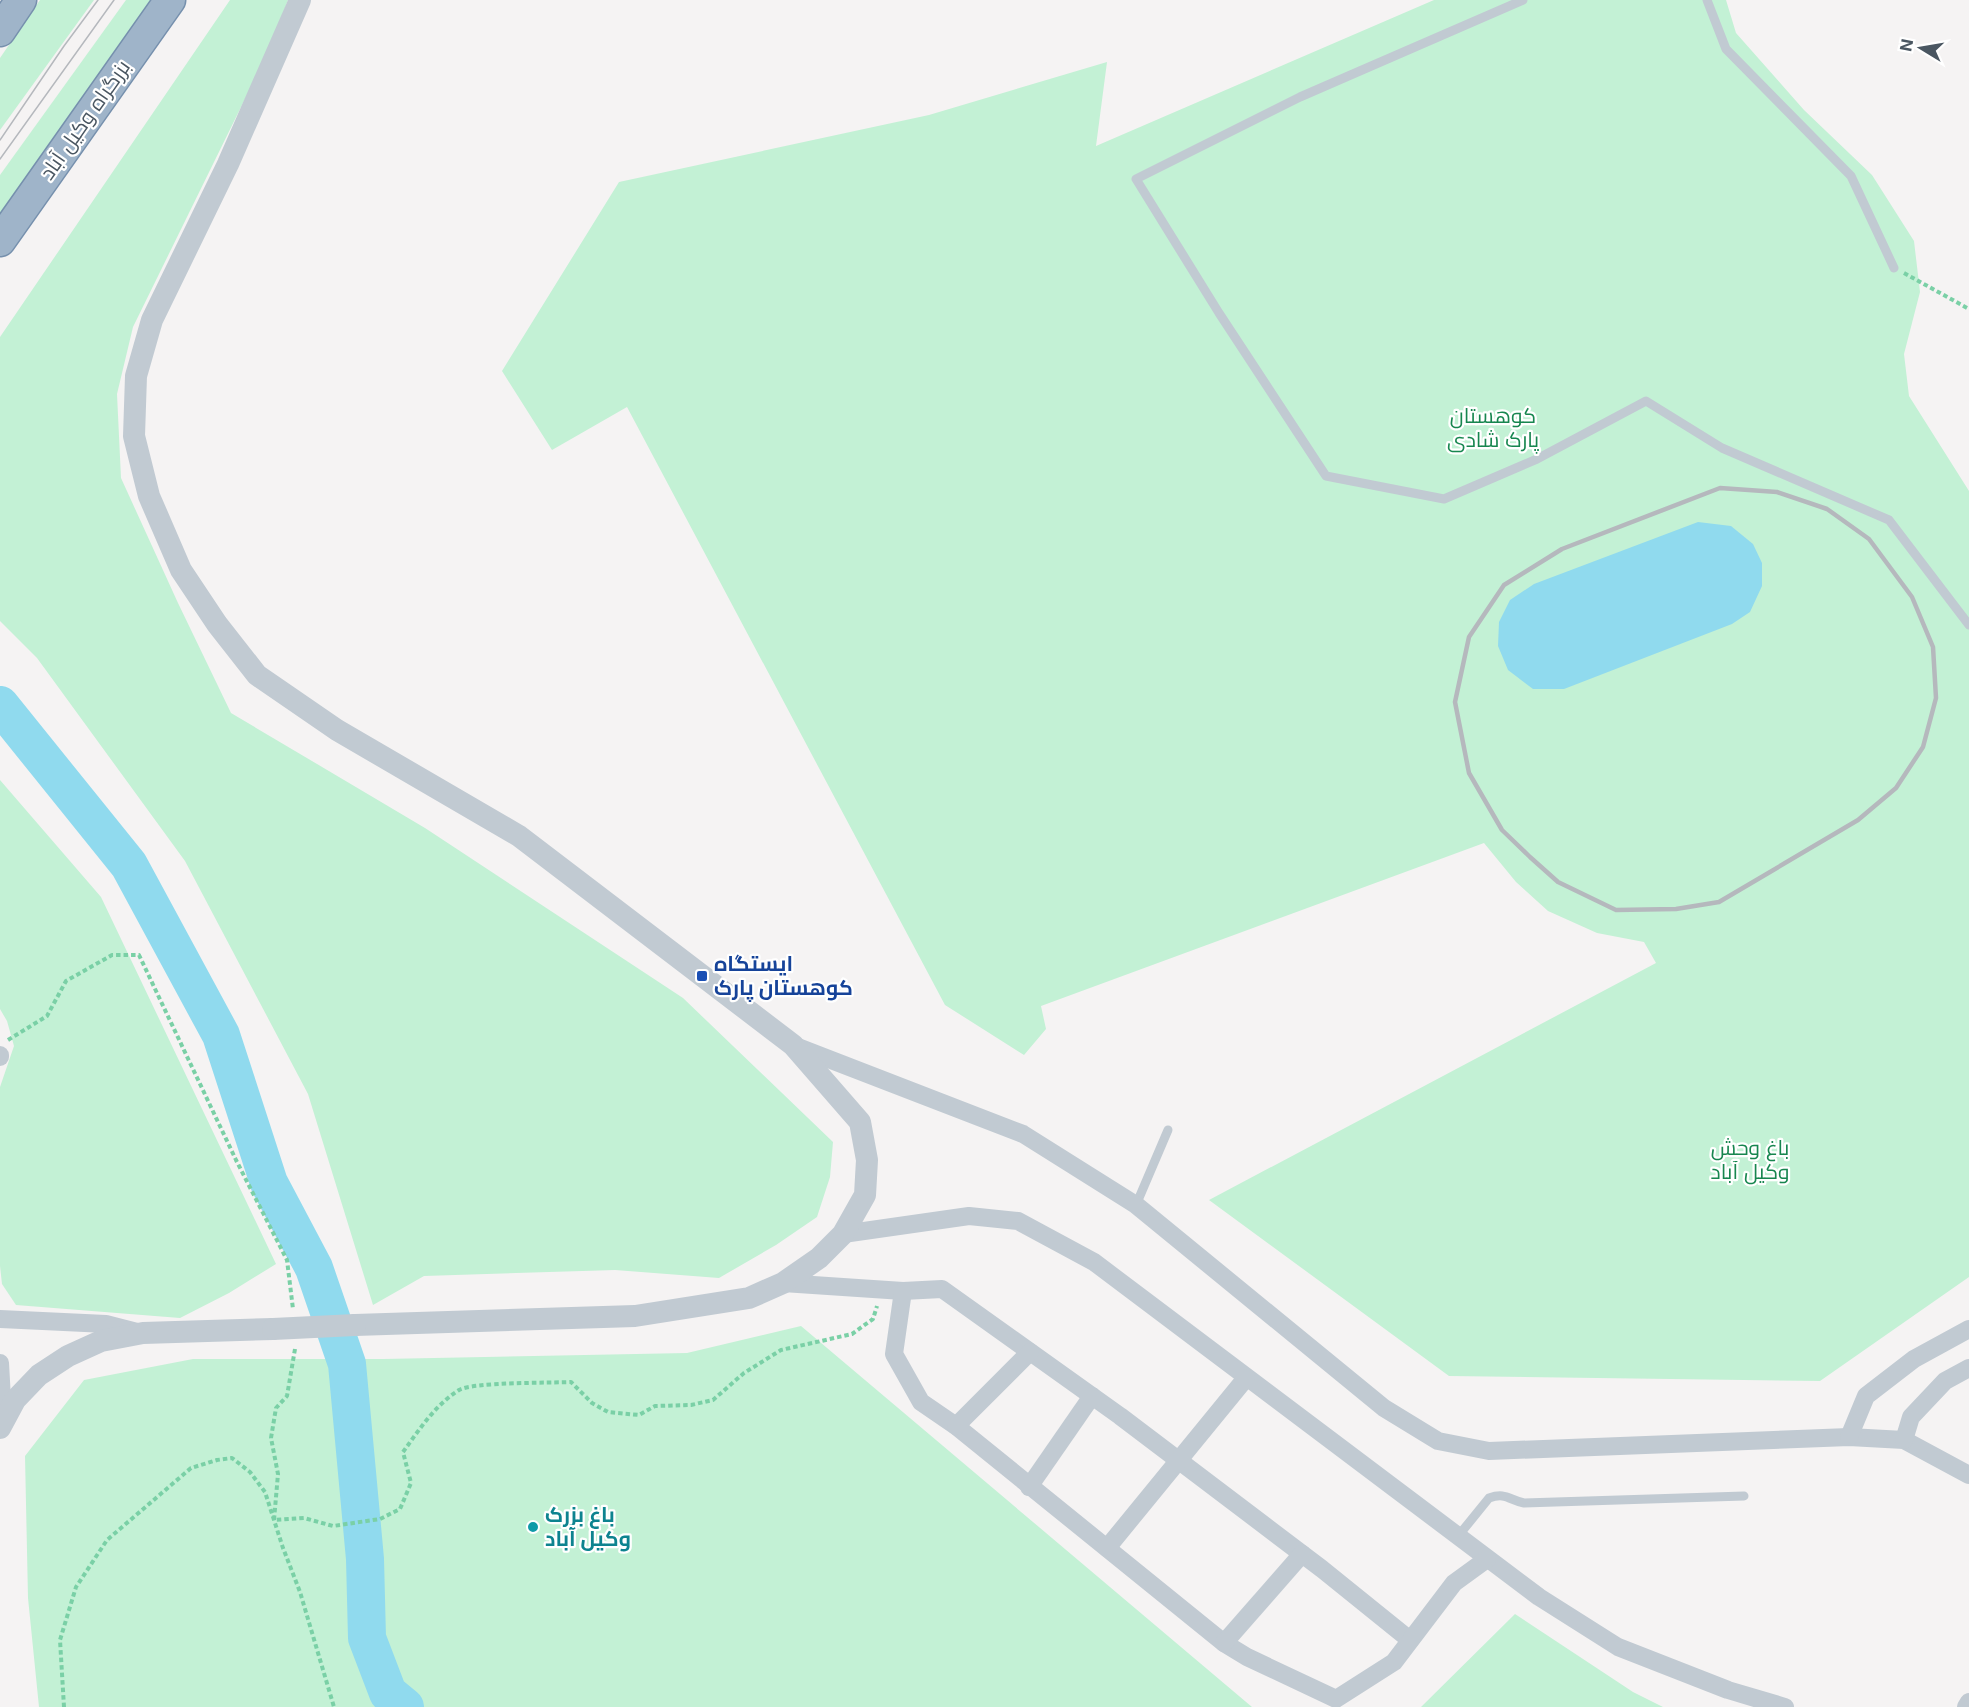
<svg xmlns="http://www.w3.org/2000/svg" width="1969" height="1707" viewBox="0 0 1969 1707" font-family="Inter,Cairo,sans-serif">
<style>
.green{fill:#c3f1d5}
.water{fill:#90daee}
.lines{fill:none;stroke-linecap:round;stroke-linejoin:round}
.river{stroke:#90daee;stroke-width:38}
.trunk-casing{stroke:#7690ad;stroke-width:33}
.path{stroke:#7ad0a6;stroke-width:4;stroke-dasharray:4.5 3;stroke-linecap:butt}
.service{stroke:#c1cad2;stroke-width:9}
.minor{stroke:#c1cad2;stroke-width:18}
.tertiary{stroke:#c1cad2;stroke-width:22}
.trunk{stroke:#9fb4c9;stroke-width:30}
.tram{stroke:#b5b8bd;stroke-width:1.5}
.rail{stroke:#b5b8bd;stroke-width:4.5}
.tertiary-bridge{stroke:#c1cad2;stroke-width:22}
.transit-dot{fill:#1a4fb4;stroke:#fff;stroke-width:2}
.culture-dot{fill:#0f9aa8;stroke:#fff;stroke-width:2}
.labels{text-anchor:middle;stroke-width:4.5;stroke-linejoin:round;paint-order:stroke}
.street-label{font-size:21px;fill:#4a5661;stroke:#fff}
.park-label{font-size:21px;fill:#17864f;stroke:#fff}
.transit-label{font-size:21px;font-weight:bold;fill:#164399;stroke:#fff;text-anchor:start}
.culture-label{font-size:21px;font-weight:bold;fill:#0d838f;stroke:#fff;text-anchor:start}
</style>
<rect width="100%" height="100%" fill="#f5f3f3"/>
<g class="green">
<path d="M40 0H94L0 130V58Z"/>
<path d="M126 0H163L0 233V175Z"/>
<path d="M230 0H288L268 52 133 327 117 394 121 478 178 603 231 713 425 828 683 998 833 1142 830 1177 817 1217 776 1245 719 1278 615 1270 424 1276 373 1305 308 1094 185 861 37 658 0 621V337Z"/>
<path d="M1434 0H1726L1736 33 1804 110 1872 175 1914 241 1920 292 1904 354 1909 396 1969 491V1277L1820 1381 1449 1376 1209 1200 1656 963 1644 942 1597 933 1548 911 1516 882 1484 843 1041 1006 1046 1029 1024 1055 945 1005 627 407 552 450 502 371 619 182 929 115 1107 62 1096 146Z"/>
<path d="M0 780 101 897 276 1264 229 1293 180 1318 16 1305 2 1284 0 1266V1087L14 1046 7 1021 0 1009Z"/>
<path d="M801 1326 1252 1707H39L28 1598 25 1456 84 1380 193 1359H383L687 1353Z"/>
<path d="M1515 1614 1633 1692 1663 1707H1421Z"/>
</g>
<path class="water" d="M1698 522 1731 526 1753 544 1762 563V586L1750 612 1732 624 1564 689H1533L1508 670 1498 646 1499 622 1510 600 1534 584Z"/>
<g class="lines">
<path class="river" d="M0 705 129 865 221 1035 269 1183 314 1268 347 1364 365 1559 367 1638 388 1693 405 1707"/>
<defs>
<g id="trunk">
<path d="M0 31 21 0"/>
<path d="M0 241 170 0"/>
</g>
</defs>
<use href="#trunk" class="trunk-casing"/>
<g class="path">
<path d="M1904 273 1969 309"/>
<path d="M8 1040 47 1016 66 981 112 955H139L236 1160 287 1260 293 1309"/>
<path d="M295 1349 287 1396 276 1408 271 1438 278 1474 274 1520 304 1518 333 1526 380 1519 400 1509 411 1483 403 1452C419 1430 435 1405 459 1390 472 1382 550 1383 571 1382L592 1403 608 1412 639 1415 655 1406 691 1405 713 1400 744 1373 781 1350 852 1334 873 1319 877 1306"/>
<path d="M64 1707 60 1640 76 1587 107 1540 191 1468 217 1460 232 1458 250 1472 265 1492 283 1548 300 1592 334 1707"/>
</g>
<g class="service">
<path d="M1523 0 1300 97 1136 179 1219 313 1326 476 1444 499 1537 459 1646 401 1722 448 1889 520 1969 625"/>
<path d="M1707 0 1726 49 1851 176 1894 268"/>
<path d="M1136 1205 1168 1130"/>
<path d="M1459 1535 1489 1498C1506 1492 1509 1500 1524 1503L1744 1496"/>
</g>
<g class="minor">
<path d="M795 1046 1023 1134 1136 1205 1384 1408 1438 1441 1489 1451 1849 1437 1904 1440 1969 1475"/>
<path d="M0 1055V1057"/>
<path d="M843 1234 969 1216 1018 1221 1094 1262 1539 1597 1618 1647 1728 1690 1785 1707"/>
<path d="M783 1283 903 1291 942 1289 1120 1416 1322 1569 1410 1640"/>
<path d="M903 1291 894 1354 921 1402 956 1426 1224 1643 1247 1657 1336 1699 1394 1662 1454 1583 1487 1559"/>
<path d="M0 1319 106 1324 141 1333"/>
<path d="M0 1363 2 1399 0 1410"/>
<path d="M956 1426 1030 1352"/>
<path d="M1849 1437 1866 1396 1914 1359 1969 1329"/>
<path d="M1904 1440 1911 1417 1945 1381 1969 1368"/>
<path d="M1029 1487 1092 1396"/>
<path d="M1107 1548 1246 1378"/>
<path d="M1224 1643 1302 1554"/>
<path d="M1966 1707 1969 1702"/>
</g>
<g class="tertiary">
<path d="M300 0 228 164 152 320 136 376 134 436 149 496 181 570 217 624 257 675 337 730 519 836 793 1045 860 1122 867 1160 865 1195 843 1234 819 1258 783 1283 749 1298 635 1316 355 1325"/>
<path d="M0 1428 15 1400 39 1375 68 1356 101 1341 143 1333 273 1329"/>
</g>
<use href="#trunk" class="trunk"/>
<g class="tram">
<path d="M0 140 64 46 98 0"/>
<path d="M0 159 114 0"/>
</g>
<path class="rail" d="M1720 488 1777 492 1827 509 1869 539 1912 597 1933 647 1936 698 1923 747 1896 788 1858 820 1719 902 1676 909 1616 910 1558 882 1530 857 1502 830 1469 773 1455 702 1469 637 1504 585 1562 549Z"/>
<path class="tertiary-bridge" d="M273 1329 355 1325"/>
</g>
<rect class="transit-dot" x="696" y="970" width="12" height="12" rx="3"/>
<circle class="culture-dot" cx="533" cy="1527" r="6"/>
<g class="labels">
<g class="street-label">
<text transform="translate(85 120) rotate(-55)" y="7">بزرگراه وکیل آباد</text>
</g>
<g class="park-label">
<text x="1493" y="423">کوهستان<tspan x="1493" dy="24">پارک شادی</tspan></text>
<text x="1750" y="1155">باغ وحش<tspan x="1750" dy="24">وکیل آباد</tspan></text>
</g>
<g class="transit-label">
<text x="714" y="971">ایستگاه<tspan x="714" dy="24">کوهستان پارک</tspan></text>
</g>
<g class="culture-label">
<text x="545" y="1522">باغ بزرک<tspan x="545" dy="24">وکیل آباد</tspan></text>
</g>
</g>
<g transform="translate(1921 48) rotate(281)" stroke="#ffffff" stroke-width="4.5" paint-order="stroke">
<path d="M0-4.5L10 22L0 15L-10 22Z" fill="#4a5661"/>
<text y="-9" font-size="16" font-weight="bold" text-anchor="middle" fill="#4a5661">N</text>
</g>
</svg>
